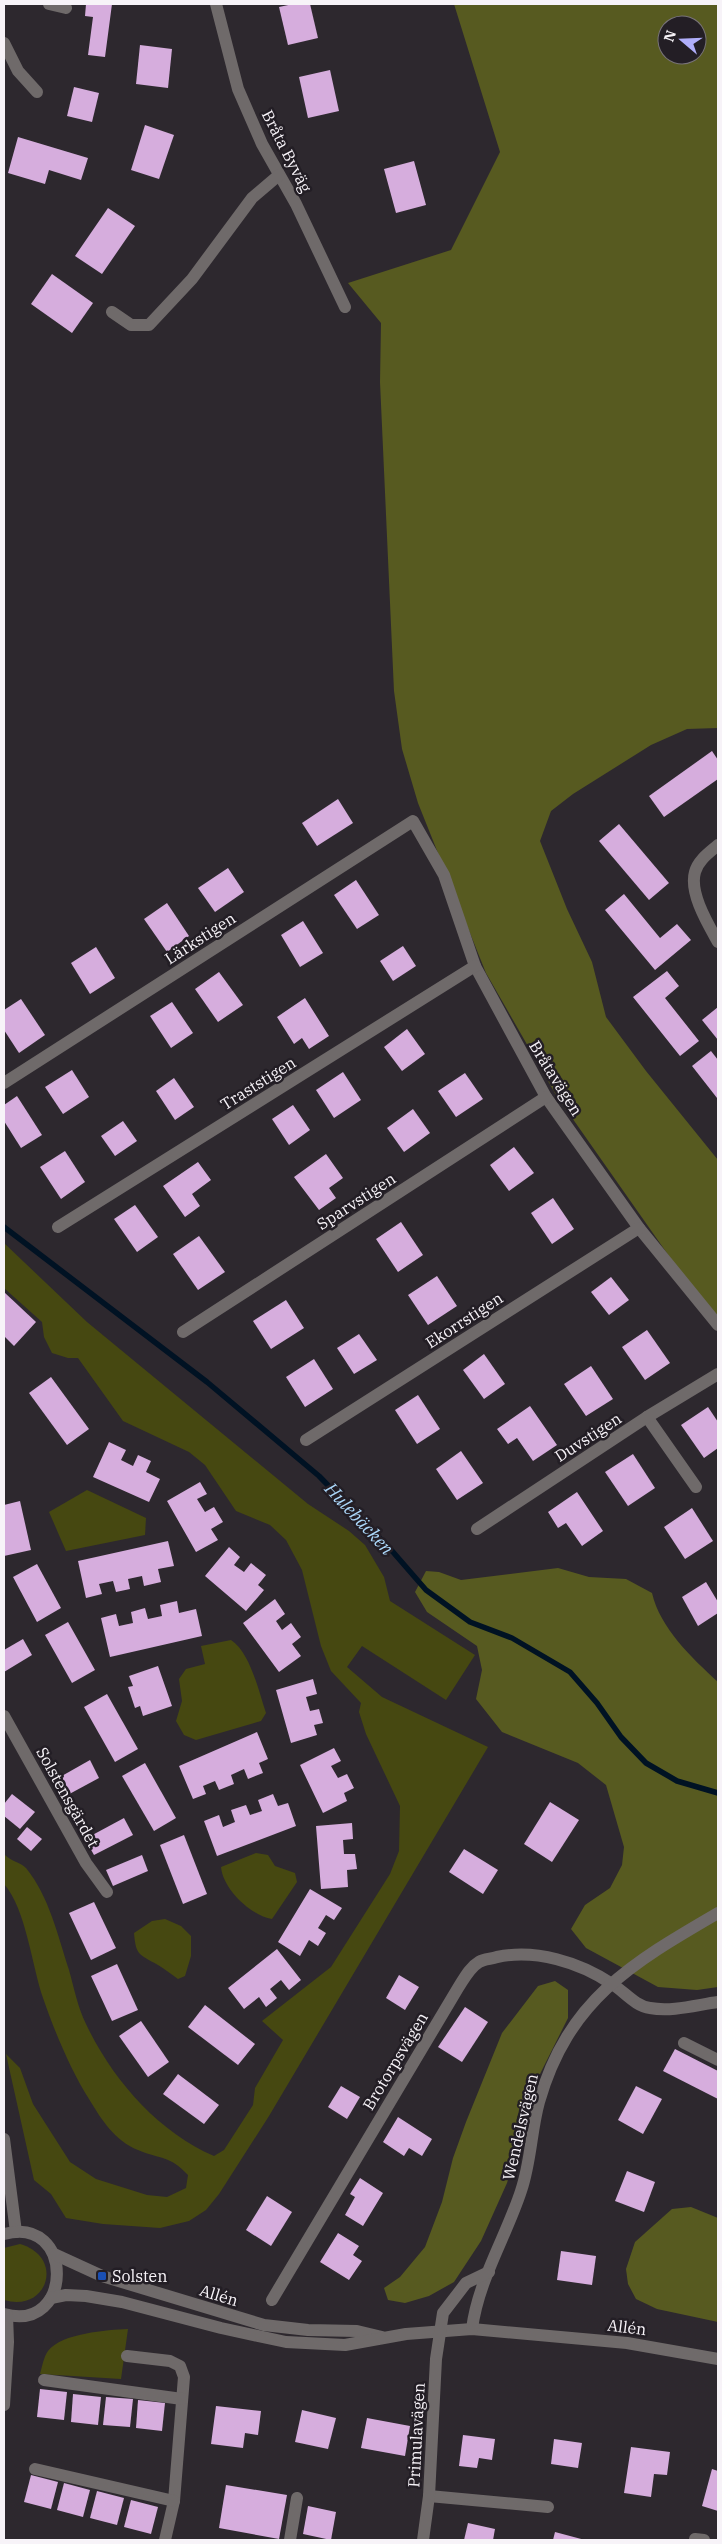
<svg xmlns="http://www.w3.org/2000/svg" width="722" height="2544" viewBox="0 0 722 2544" font-family="'IBM Plex Serif',serif">
<style>
.green{fill:#464811}
.forest{fill:#575a20;fill-rule:evenodd}
.lines{fill:none;stroke-linecap:round;stroke-linejoin:round}
.stream{stroke:#001223;stroke-width:5.5}
.building{fill:#d6addd}
.minor{stroke:#6f6a6a;stroke-width:12}
.transit-dot{fill:#1a4fb4;stroke:#231e25;stroke-width:2}
.labels{text-anchor:middle;stroke-width:5;stroke-linejoin:round;paint-order:stroke}
.street-label{font-size:16px;fill:#f7f3f8;stroke:#231e25}
.poi-label{font-size:16px;fill:#f7f3f8;stroke:#231e25;text-anchor:start}
.water-label{font-size:18px;font-style:italic;fill:#acd8fa;stroke:#231e25}
</style>
<rect width="100%" height="100%" fill="#2d282e"/>
<g class="green">
<path d="M4 1243 87 1322 308 1504 349 1531 365 1545 384 1577 390 1601 475 1655 446 1700 362 1646 347 1667 382 1697 488 1747 269 2116 219 2194 206 2210 189 2221 160 2228 103 2224 66 2218 51 2194 34 2180 6 2054 20 2068 33 2104 70 2162 96 2179 147 2195 167 2197 186 2188 188 2175C169 2155 162 2160 138 2150 115 2141 101 2119 89 2099 71 2071 54 2030 43 1998 32 1966 26 1909 4 1884V1854C10 1861 20 1862 26 1868 49 1896 58 1936 69 1970 74 1988 78 2008 86 2024 112 2079 158 2132 214 2156L224 2150 253 2105 255 2088 283 2040 262 2021 331 1967 390 1874 399 1851 400 1806 366 1734 359 1712 361 1703 331 1671 321 1646 302 1570 286 1540 270 1525 236 1511 205 1465 189 1452 123 1421 78 1358H68L52 1353 44 1337 42 1322 4 1288Z"/>
<path d="M87 1490 146 1518 145 1535 66 1551 49 1512Z"/>
<path d="M231 1640C250 1652 259 1692 266 1713L261 1721 196 1740 184 1735 176 1721 182 1701 179 1679 186 1669 205 1664 201 1646Z"/>
<path d="M256 1853 268 1855 275 1866 295 1873 297 1882 272 1919C250 1915 223 1889 221 1867Z"/>
<path d="M165 1919 181 1926 191 1936V1956L185 1976 178 1979C171 1974 165 1969 158 1965 139 1954 136 1956 134 1933L152 1921Z"/>
<path d="M20 2244C65 2257 48 2313 4 2300V2248Z"/>
<path d="M128 2329 121 2379 40 2374C42 2367 44 2356 48 2351 62 2333 107 2330 128 2329Z"/>
</g>
<g class="forest">
<path d="M454 4H718V728L687 729 651 745 573 794 551 811 540 841 567 909 592 962 606 1017 646 1071 718 1160V1321L676 1266 556 1095 486 973 418 803 402 749 394 691 380 382 381 323 348 283 451 250 500 152ZM667 25H697V55H667Z"/>
<path d="M558 1568 589 1577 626 1579 652 1593C660 1628 692 1658 718 1682V1987L697 1990 658 1987 586 1948 571 1929 585 1905 610 1888 622 1865 624 1847 606 1785 578 1763 502 1732 476 1699 482 1670 477 1646 427 1612 415 1592 426 1571 439 1572 461 1580Z"/>
<path d="M555 1981 568 1990V2018L540 2074 507 2183 481 2241 454 2282 429 2296 405 2303 388 2300 384 2288 400 2277 425 2247 442 2202 453 2158 466 2122 502 2033 538 1986Z"/>
<path d="M691 2207 718 2218V2322L657 2309 636 2299 628 2284 626 2269 635 2242 672 2209Z"/>
</g>
<g class="lines">
<path class="stream" d="M4 1227 207 1382 319 1476 393 1552 426 1590 470 1622 512 1638 570 1672 597 1703 621 1737 646 1763 677 1781 718 1793"/>
</g>
<g class="building">
<path d="M86 4H112L105 57 88 55 93 17 85 16Z"/>
<path d="M293 4H310L318 38 288 45 279 7Z"/>
<path d="M140 45 172 49 168 88 136 84Z"/>
<path d="M330 70 339 111 308 118 299 77Z"/>
<path d="M74 87 99 93 92 122 67 116Z"/>
<path d="M145 125 174 135 159 179 131 170Z"/>
<path d="M18 137 88 158 81 180 49 170 45 184 8 173Z"/>
<path d="M414 161 426 205 396 213 384 169Z"/>
<path d="M108 208 135 226 102 274 75 256Z"/>
<path d="M52 274 93 303 72 333 31 304Z"/>
<path d="M712 751 718 760V779L664 817 649 796Z"/>
<path d="M338 799 353 823 317 846 302 823Z"/>
<path d="M619 824 669 883 649 900 599 841Z"/>
<path d="M228 868 244 892 215 912 198 888Z"/>
<path d="M356 880 379 915 357 929 334 895Z"/>
<path d="M624 894 660 938 677 924 691 940 655 970 605 910Z"/>
<path d="M167 903 189 936 167 952 144 919Z"/>
<path d="M303 921 323 953 300 967 281 935Z"/>
<path d="M403 946 416 966 393 981 380 961Z"/>
<path d="M96 947 115 978 90 994 71 963Z"/>
<path d="M667 971 679 986 665 998 699 1041 680 1056 633 997Z"/>
<path d="M219 972 243 1005 218 1022 195 989Z"/>
<path d="M305 998 329 1036 309 1049 302 1038 294 1044 277 1017Z"/>
<path d="M21 999 45 1035 19 1053 4 1030V1010Z"/>
<path d="M172 1002 193 1033 171 1048 150 1016Z"/>
<path d="M718 1007V1040L702 1020Z"/>
<path d="M407 1029 425 1054 402 1071 384 1047Z"/>
<path d="M711 1051 718 1060 717 1098 692 1066Z"/>
<path d="M72 1070 89 1097 63 1114 45 1087Z"/>
<path d="M343 1072 361 1100 334 1118 316 1090Z"/>
<path d="M465 1073 483 1099 456 1117 438 1091Z"/>
<path d="M174 1078 194 1107 175 1120 156 1091Z"/>
<path d="M17 1096 42 1135 21 1148 4 1121V1105Z"/>
<path d="M293 1105 310 1130 289 1145 272 1119Z"/>
<path d="M413 1109 430 1133 404 1152 387 1128Z"/>
<path d="M123 1121 137 1141 115 1156 101 1136Z"/>
<path d="M514 1147 534 1173 509 1191 490 1165Z"/>
<path d="M65 1151 85 1182 61 1199 40 1167Z"/>
<path d="M326 1154 343 1178 329 1188 336 1198 319 1210 294 1177Z"/>
<path d="M198 1162 211 1180 192 1194 200 1206 185 1217 163 1186Z"/>
<path d="M553 1198 574 1229 552 1244 531 1213Z"/>
<path d="M135 1205 158 1237 137 1252 114 1219Z"/>
<path d="M401 1222 423 1255 398 1272 376 1239Z"/>
<path d="M199 1236 225 1272 198 1290 173 1254Z"/>
<path d="M437 1276 457 1306 428 1325 408 1295Z"/>
<path d="M611 1277 629 1300 609 1315 591 1292Z"/>
<path d="M4 1292 36 1322 14 1346 4 1336Z"/>
<path d="M286 1300 304 1328 271 1349 253 1321Z"/>
<path d="M647 1330 670 1363 645 1380 622 1347Z"/>
<path d="M359 1334 377 1360 354 1374 337 1348Z"/>
<path d="M484 1354 505 1384 484 1399 463 1370Z"/>
<path d="M314 1359 333 1389 305 1407 286 1377Z"/>
<path d="M591 1366 613 1399 586 1416 564 1384Z"/>
<path d="M51 1377 89 1429 67 1445 29 1393Z"/>
<path d="M418 1395 440 1429 417 1444 395 1410Z"/>
<path d="M530 1406 557 1445 533 1461 517 1438 508 1444 497 1429Z"/>
<path d="M708 1407 718 1422V1448L704 1458 681 1425Z"/>
<path d="M109 1442 126 1450 121 1460 133 1466 138 1455 151 1461 146 1472 160 1479 149 1502 93 1477Z"/>
<path d="M461 1451 483 1483 457 1500 436 1469Z"/>
<path d="M633 1454 655 1488 628 1506 605 1472Z"/>
<path d="M200 1482 207 1494 197 1499 205 1512 214 1507 223 1522 211 1529 218 1540 196 1552 167 1501Z"/>
<path d="M577 1492 603 1531 582 1546 566 1523 558 1528 548 1512Z"/>
<path d="M20 1501 31 1550 4 1556V1505Z"/>
<path d="M692 1508 713 1541 685 1559 664 1527Z"/>
<path d="M168 1541 174 1566 158 1569 161 1582 144 1586 142 1576 128 1579 130 1589 116 1592 113 1581 99 1584 102 1594 86 1598 78 1561Z"/>
<path d="M229 1547 240 1557 234 1565 244 1572 251 1563 266 1575 258 1585 264 1590 246 1611 205 1576Z"/>
<path d="M37 1564 61 1608 37 1622 13 1577Z"/>
<path d="M706 1582 718 1602V1613L698 1626 682 1597Z"/>
<path d="M275 1599 285 1614 276 1621 282 1630 291 1623 301 1637 292 1644 301 1656 279 1672 243 1623Z"/>
<path d="M177 1601 179 1613 196 1609 202 1636 110 1657 101 1618 116 1614 119 1626 133 1623 131 1612 145 1608 148 1619 162 1616 160 1605Z"/>
<path d="M68 1622 95 1670 72 1683 45 1635Z"/>
<path d="M23 1639 32 1655 4 1672V1650Z"/>
<path d="M158 1666 172 1706 143 1716 140 1706 135 1708 128 1687 133 1686 129 1676Z"/>
<path d="M313 1679 317 1694 306 1697 310 1711 319 1709 323 1723 314 1725 317 1735 291 1743 276 1690Z"/>
<path d="M107 1694 138 1749 115 1762 84 1707Z"/>
<path d="M257 1732 268 1759 259 1763 263 1773 248 1779 244 1769 231 1775 234 1784 219 1790 215 1781 203 1786 206 1794 193 1799 179 1766Z"/>
<path d="M334 1748 341 1761 331 1766 338 1778 347 1774 354 1788 344 1793 347 1801 323 1813 300 1765Z"/>
<path d="M90 1760 99 1778 62 1798 53 1781Z"/>
<path d="M145 1763 176 1818 154 1831 122 1776Z"/>
<path d="M12 1794 35 1812 20 1829 4 1816V1804Z"/>
<path d="M273 1794 278 1806 288 1803 296 1826 217 1856 204 1821 219 1815 223 1827 235 1822 231 1810 246 1805 250 1815 262 1811 258 1800Z"/>
<path d="M550 1802 579 1820 552 1862 524 1844Z"/>
<path d="M124 1818 133 1835 94 1855 85 1839Z"/>
<path d="M352 1823 353 1839 343 1840 344 1854H355L357 1869 347 1870 348 1887 321 1889 316 1826Z"/>
<path d="M27 1827 42 1839 31 1851 17 1839Z"/>
<path d="M184 1835 207 1894 183 1904 160 1845Z"/>
<path d="M464 1849 498 1870 483 1894 449 1872Z"/>
<path d="M142 1855 148 1871 113 1886 106 1870Z"/>
<path d="M310 1889 342 1908 334 1920 326 1915 318 1928 326 1933 318 1946 309 1940 300 1956 278 1942Z"/>
<path d="M94 1902 116 1948 91 1960 69 1913Z"/>
<path d="M277 1949 301 1980 289 1990 281 1980 270 1989 277 1998 266 2007 259 1997 244 2009 228 1988Z"/>
<path d="M117 1964 138 2010 112 2021 91 1976Z"/>
<path d="M399 1975 419 1987 405 2010 386 1998Z"/>
<path d="M205 2005 255 2044 238 2065 188 2027Z"/>
<path d="M465 2007 488 2022 462 2062 438 2047Z"/>
<path d="M141 2021 169 2062 148 2077 119 2036Z"/>
<path d="M675 2049 718 2071V2099L663 2071Z"/>
<path d="M178 2074 219 2105 204 2124 163 2094Z"/>
<path d="M341 2086 360 2097 347 2119 328 2107Z"/>
<path d="M636 2086 662 2099 643 2134 618 2120Z"/>
<path d="M398 2117 432 2139 422 2156 409 2148 404 2156 383 2142Z"/>
<path d="M627 2171 655 2182 644 2212 615 2201Z"/>
<path d="M360 2178 383 2193 363 2226 345 2215 355 2197 350 2194Z"/>
<path d="M267 2196 292 2212 271 2246 246 2230Z"/>
<path d="M338 2233 359 2246 353 2255 362 2261 349 2280 320 2262Z"/>
<path d="M561 2251 596 2256 592 2285 557 2280Z"/>
<path d="M40 2389 67 2392 64 2420 37 2417Z"/>
<path d="M73 2394 101 2397 98 2425 71 2422Z"/>
<path d="M106 2397 133 2399 130 2427 103 2425Z"/>
<path d="M138 2400 165 2403 162 2431 136 2428Z"/>
<path d="M216 2406 261 2411 258 2435 245 2433 243 2448 211 2444Z"/>
<path d="M302 2410 336 2418 328 2449 295 2442Z"/>
<path d="M367 2418 410 2426 405 2456 361 2448Z"/>
<path d="M463 2435 495 2439 492 2460 479 2458 477 2468 459 2466Z"/>
<path d="M554 2439 582 2443 578 2468 551 2464Z"/>
<path d="M631 2447 670 2452 667 2475 654 2474 651 2497 624 2493Z"/>
<path d="M712 2469 718 2471V2511L702 2506Z"/>
<path d="M31 2475 58 2482 51 2509 24 2502Z"/>
<path d="M64 2483 90 2490 83 2517 57 2510Z"/>
<path d="M226 2485 287 2495 279 2539 219 2528Z"/>
<path d="M97 2491 124 2498 117 2525 90 2518Z"/>
<path d="M131 2500 158 2507 151 2534 124 2527Z"/>
<path d="M308 2506 336 2512 331 2540 303 2534Z"/>
<path d="M468 2523 495 2529 493 2540H464Z"/>
<path d="M555 2532 585 2540H553Z"/>
</g>
<g class="lines">
<g class="minor">
<path d="M49 4 66 8"/>
<path d="M216 4 238 89 262 144 296 204 345 307"/>
<path d="M4 43 18 71 37 92"/>
<path d="M112 312 131 325H149L192 279 252 198 279 175"/>
<path d="M718 845C710 852 698 860 695 872 689 893 708 924 718 942"/>
<path d="M4 1083 413 821 444 875 475 966 546 1097 639 1228 718 1325"/>
<path d="M58 1227 475 966"/>
<path d="M183 1332 546 1097"/>
<path d="M647 1417 696 1487"/>
<path d="M306 1440 639 1228"/>
<path d="M477 1529 647 1417 718 1374"/>
<path d="M4 1716 86 1863 107 1892"/>
<path d="M684 2043 718 2060"/>
<path d="M4 2139 16 2232"/>
<path d="M4 2234C75 2214 74 2334 4 2314"/>
<path d="M54 2254 102 2276 264 2325 308 2330 357 2331 382 2337"/>
<path d="M51 2298 66 2295 86 2296 122 2302 221 2328 286 2342 345 2345 406 2334 472 2329 627 2343 718 2359"/>
<path d="M272 2300 458 1988C464 1979 469 1968 479 1962 484 1959 491 1959 497 1957 536 1949 579 1962 612 1984 625 1992 635 2006 650 2008 672 2012 696 2005 718 2002"/>
<path d="M472 2329C478 2281 506 2237 521 2191 531 2162 531 2131 539 2102 568 2000 632 1963 718 1913"/>
<path d="M127 2356 170 2361 180 2366 184 2377 174 2501 165 2540"/>
<path d="M44 2380 182 2399"/>
<path d="M4 2405 8 2342 7 2315"/>
<path d="M35 2469 174 2501"/>
<path d="M429 2496 548 2507"/>
<path d="M695 2539 704 2540"/>
<path d="M290 2540 297 2498"/>
<path d="M423 2540 429 2496 436 2359 443 2313 466 2283 489 2272"/>
</g>
</g>
<rect class="transit-dot" x="97" y="2271" width="10" height="10" rx="2.5"/>
<g class="labels">
<g class="street-label">
<text transform="translate(287 151) rotate(63)" y="6">Bråta Byväg</text>
<text transform="translate(200 938) rotate(-33)" y="6">Lärkstigen</text>
<text transform="translate(556 1078) rotate(58)" y="6">Bråtavägen</text>
<text transform="translate(258 1083) rotate(-32)" y="6">Traststigen</text>
<text transform="translate(356 1201) rotate(-33)" y="6">Sparvstigen</text>
<text transform="translate(464 1320) rotate(-33)" y="6">Ekorrstigen</text>
<text transform="translate(588 1437) rotate(-33)" y="6">Duvstigen</text>
<text transform="translate(68 1797) rotate(61)" y="6">Solstensgärdet</text>
<text transform="translate(395 2061) rotate(-59)" y="6">Brotorpsvägen</text>
<text transform="translate(520 2127) rotate(-77)" y="6">Wendelsvägen</text>
<text transform="translate(219 2295) rotate(17)" y="6">Allén</text>
<text transform="translate(627 2327) rotate(7)" y="6">Allén</text>
<text transform="translate(416 2435) rotate(-87)" y="6">Primulavägen</text>
</g>
<g class="poi-label">
<text x="112" y="2282">Solsten</text>
</g>
<g class="water-label">
<text transform="translate(359 1519) rotate(47)" y="6">Hulebäcken</text>
</g>
</g>
<rect width="722" height="2544" fill="none" stroke="#f7f3f8" stroke-width="10"/>
<g transform="translate(682 40) rotate(289)"><circle r="24" fill="#231e25" stroke="#787379"/>
<path d="M0-4L9 19L0 12L-9 19Z" fill="#b0aefa"/>
<text y="-8" font-size="14" font-weight="bold" text-anchor="middle" fill="#f7f3f8">N</text>
</g>
</svg>
